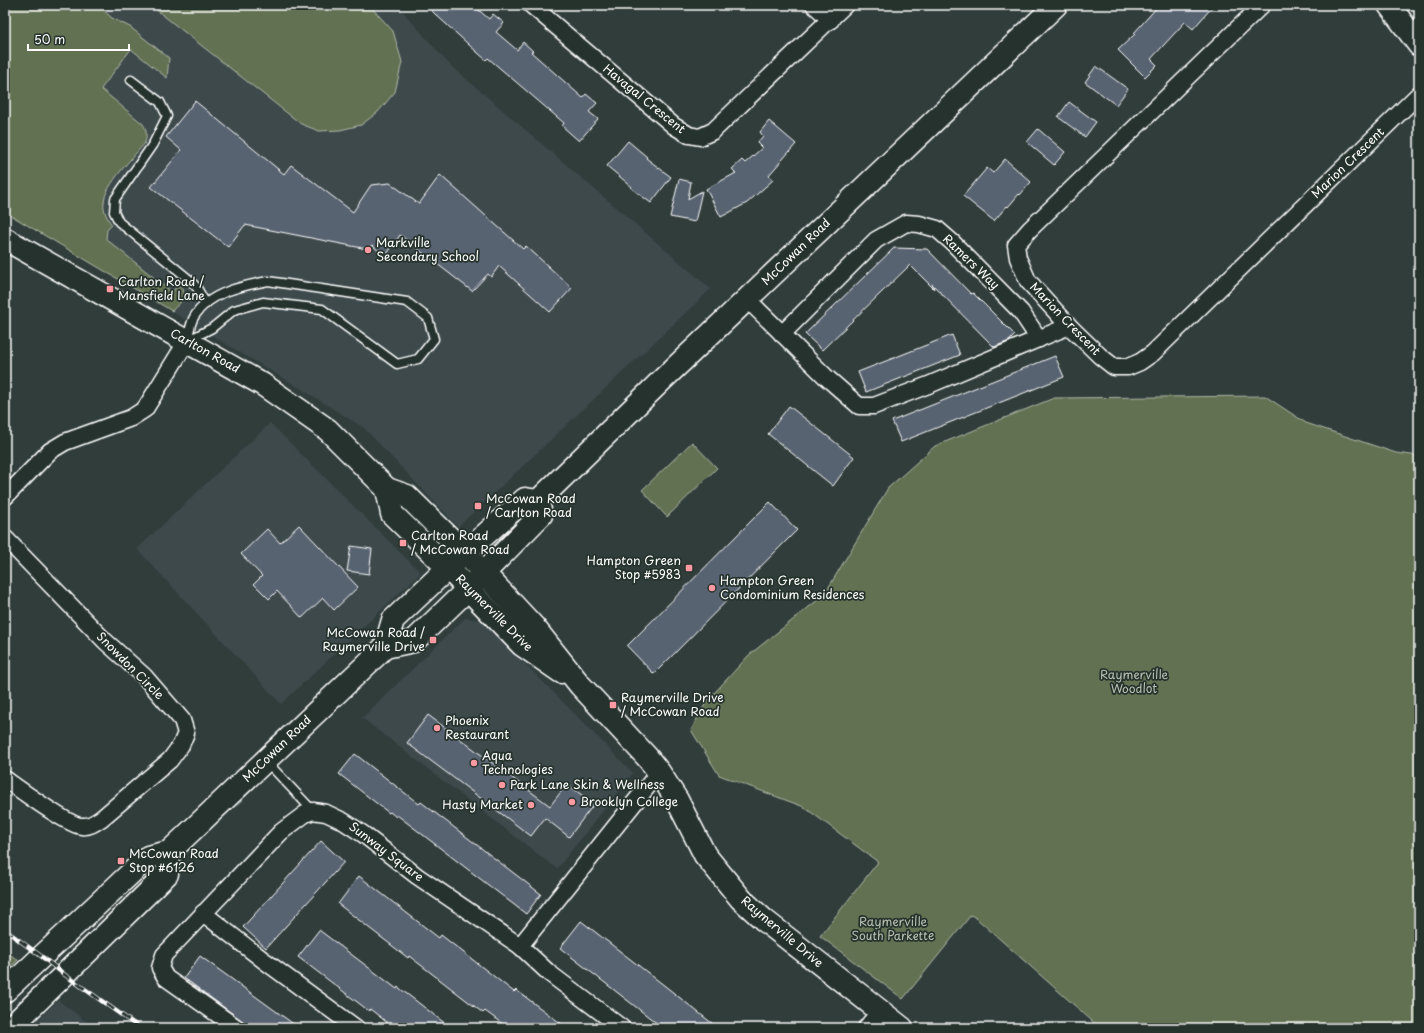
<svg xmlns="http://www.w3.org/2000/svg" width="1424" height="1033" viewBox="0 0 1424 1033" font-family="'Playpen Sans',sans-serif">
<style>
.built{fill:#3c494c}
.green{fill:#637152;stroke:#b1b8a8}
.building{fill:#586472;stroke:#fff}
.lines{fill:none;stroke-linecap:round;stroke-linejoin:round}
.lane-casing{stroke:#fff;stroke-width:11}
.street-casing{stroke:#fff;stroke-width:19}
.secondary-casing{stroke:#fff;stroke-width:25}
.lane{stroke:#26332d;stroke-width:8}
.street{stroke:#26332d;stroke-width:16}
.secondary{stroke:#26332d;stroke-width:22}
.rail-casing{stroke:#fff;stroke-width:4.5}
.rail{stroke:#26332d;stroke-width:3;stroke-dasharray:9;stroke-linecap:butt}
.poi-dot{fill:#ff9aa2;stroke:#26332d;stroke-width:1.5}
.labels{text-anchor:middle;stroke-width:3.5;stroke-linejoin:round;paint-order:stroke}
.street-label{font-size:12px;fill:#fff;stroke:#26332d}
.poi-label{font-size:12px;fill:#fff;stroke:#26332d;text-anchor:start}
.park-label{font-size:12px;fill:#b9bfb1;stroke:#26332d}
</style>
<rect width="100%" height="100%" fill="#303d3b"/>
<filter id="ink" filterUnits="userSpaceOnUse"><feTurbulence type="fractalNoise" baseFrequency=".025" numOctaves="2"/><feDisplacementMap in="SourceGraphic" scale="8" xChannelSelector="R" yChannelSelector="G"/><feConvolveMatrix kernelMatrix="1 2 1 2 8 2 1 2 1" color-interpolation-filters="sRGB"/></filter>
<g filter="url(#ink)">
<g class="built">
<path d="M5 5H397L450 65 711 289 458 527 364 428 298 387 5 212Z"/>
<path d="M270 423 421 573 281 704 137 549Z"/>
<path d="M465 618 480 620 494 632 633 773 557 869 362 718Z"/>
<path d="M58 1000 95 1028H30Z"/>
</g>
<g class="green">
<path d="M5 5H98L112 18 130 27 169 58 167 78 131 49 101 89 143 124C147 130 147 136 145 143 134 156 105 185 104 202 103 211 107 218 112 225L107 230 106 239 172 292 178 285 183 289 185 297C181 303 176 306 172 311L5 212Z"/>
<path d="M150 5H369L393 31 402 62 395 92 378 112 361 125 340 130 319 131 301 124Z"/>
<path d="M1265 396 1306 423 1396 453 1419 456V1028H1100L976 918 971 915 903 999 820 936 878 862 804 807 719 775 691 730 707 701 749 655 824 595 888 488 935 446 1054 398Z"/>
<path d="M692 442 717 468 667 517 642 490Z"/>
<path d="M5 951 18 960 5 972Z"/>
</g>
<g class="building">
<path d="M426 5H473L489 19 493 14 504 23 496 32 517 50 523 42 533 51 531 52 583 98 586 94 597 103 589 112 598 119 579 141 562 126 564 123 488 58 486 60 468 44 435 14Z"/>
<path d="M1159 5H1214L1193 29 1185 22 1151 59 1157 65 1145 77 1118 50 1135 34 1134 33Z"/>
<path d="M1096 66 1128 89 1116 105 1085 82Z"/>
<path d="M195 101 284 174 291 165 353 212 371 185 390 183 419 204 440 175 523 249 526 246 572 288 550 312 499 266 491 277 488 274 472 291 400 235 385 257 372 245 367 249 245 225 228 247 151 187 181 150 166 137Z"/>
<path d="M1069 102 1096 122 1085 137 1058 117Z"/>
<path d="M769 121 796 144 769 175 773 180 747 203 721 217 706 189 736 173 732 169 742 160 745 163 762 148 757 143 763 136 760 132Z"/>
<path d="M1038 129 1065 152 1054 165 1027 142Z"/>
<path d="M628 141 647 157 646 158 671 177 651 203 631 188 632 187 607 166Z"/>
<path d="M1005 159 1031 182 1020 195 1019 194 1008 207 1007 206 994 221 963 196 987 168 993 173Z"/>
<path d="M679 179 691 182 688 199 702 191 695 222 670 217Z"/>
<path d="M894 248 927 249 971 294 973 293 1015 335 1009 341 994 347 932 284 934 289 910 265 822 350 805 334Z"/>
<path d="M952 335 960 355 866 392 858 372Z"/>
<path d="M1055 356 1064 377 901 442 892 421Z"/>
<path d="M789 406 854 457 833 486 768 434Z"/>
<path d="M770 502 797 530 654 674 627 646Z"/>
<path d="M299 525 358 587 334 610 323 598 302 618 277 591 269 599 254 584 262 576 241 554 267 529 280 543Z"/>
<path d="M351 546 372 549 369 574 347 571Z"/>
<path d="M428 715 550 806 567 784 594 804 569 837 545 818 531 836 407 743Z"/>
<path d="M355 754 419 804 421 802 541 894 526 914 397 815 396 817 390 812 389 813 339 774Z"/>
<path d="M321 841 344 862 266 948 243 927Z"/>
<path d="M359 876 439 938 441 935 514 992 516 990 567 1028H508L485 1011 483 1013 409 956 408 958 338 904Z"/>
<path d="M581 921 665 986 718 1028H663L560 948Z"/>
<path d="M319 930 397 989 398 987 451 1028H394L370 1009 369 1011 298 957Z"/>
<path d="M200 956 299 1028H252L184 978Z"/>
</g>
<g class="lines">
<defs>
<g id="lane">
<path d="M131 80 160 102 167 116 153 144 115 199 114 212 119 222 190 280 197 288 206 304"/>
<path d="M268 281 407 302 428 318 434 339 418 359 397 364 322 309 263 302 234 310 212 328 187 341C189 334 190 324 194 317 209 292 242 286 268 281Z"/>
<path d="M266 761 313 811"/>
</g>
<g id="street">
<path d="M531 5 674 126 689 135 700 137 713 131 845 5"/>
<path d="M814 5 831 20"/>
<path d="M1262 5 1030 229 1016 245 1018 258 1028 281 1069 326 1100 356 1114 367H1128L1140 362 1153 353 1419 94"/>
<path d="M747 299 826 377 859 406H874L931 384 1069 326"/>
<path d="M782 334 876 240 906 223 919 224 937 229 953 243 1021 312 1039 339"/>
<path d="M5 497 50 451 65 442 131 418 145 409 187 341"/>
<path d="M5 538 105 641 144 676 182 720 186 733 181 745 170 760 102 818C96 822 90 827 82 826 69 826 18 788 5 779"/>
<path d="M203 913 262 959 356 1028"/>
<path d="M520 946 659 772"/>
<path d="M237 1028 166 978 160 968 164 955 281 832 305 814 313 811 326 813 343 821 363 834 417 876 520 946 549 973 622 1028"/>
<path d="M866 1028 880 1011"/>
</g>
<g id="secondary">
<path d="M1389 5 1419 45"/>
<path d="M5 239 262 384 328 430 387 489 407 496 466 554 534 627 580 685 647 757 659 772 677 800 705 855 741 899 764 920 902 1028"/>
<path d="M387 489 392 514 448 568 522 645 561 672"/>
<path d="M538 501 662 380 1056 5"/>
<path d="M385 647 414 641 469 588 541 515 538 501"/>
<path d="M5 991 148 857 169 852 385 647 393 620 448 568 525 499 538 501"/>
<path d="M10 1028 167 874 169 852"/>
</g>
</defs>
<use href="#lane" class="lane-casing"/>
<use href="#street" class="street-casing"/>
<use href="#secondary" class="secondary-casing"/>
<use href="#lane" class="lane"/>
<use href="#street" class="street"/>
<use href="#secondary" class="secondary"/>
<defs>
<path id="rail" d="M5 930 41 956 65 975 140 1028"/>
</defs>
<use href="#rail" class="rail-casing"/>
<use href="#rail" class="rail"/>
</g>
</g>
<g class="poi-dot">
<circle cx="368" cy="250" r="4"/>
<rect x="106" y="285" width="8" height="8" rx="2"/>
<rect x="474" y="502" width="8" height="8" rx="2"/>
<rect x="399" y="539" width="8" height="8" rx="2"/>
<rect x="685" y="564" width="8" height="8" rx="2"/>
<circle cx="712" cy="588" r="4"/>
<rect x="429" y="636" width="8" height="8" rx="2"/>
<rect x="609" y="701" width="8" height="8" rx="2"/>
<circle cx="437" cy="728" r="4"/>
<circle cx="474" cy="763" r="4"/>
<circle cx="502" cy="785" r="4"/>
<circle cx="572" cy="802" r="4"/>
<circle cx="531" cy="805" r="4"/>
<rect x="117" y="857" width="8" height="8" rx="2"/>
</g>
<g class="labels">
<g class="street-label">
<text transform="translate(644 99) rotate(39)" y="4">Havagal Crescent</text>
<text transform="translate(1348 163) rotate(-44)" y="4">Marion Crescent</text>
<text transform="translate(796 252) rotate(-44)" y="4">McCowan Road</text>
<text transform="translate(971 262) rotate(44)" y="4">Ramers Way</text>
<text transform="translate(1065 319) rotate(46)" y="4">Marion Crescent</text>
<text transform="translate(205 351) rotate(29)" y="4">Carlton Road</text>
<text transform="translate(494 613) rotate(45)" y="4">Raymerville Drive</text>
<text transform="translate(130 666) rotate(45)" y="4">Snowdon Circle</text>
<text transform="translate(277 749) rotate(-44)" y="4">McCowan Road</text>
<text transform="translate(386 852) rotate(37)" y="4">Sunway Square</text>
<text transform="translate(782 932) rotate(40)" y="4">Raymerville Drive</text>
</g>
<g class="poi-label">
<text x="376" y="247">Markville<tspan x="376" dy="14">Secondary School</tspan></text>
<text x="118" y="286">Carlton Road /<tspan x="118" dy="14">Mansfield Lane</tspan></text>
<text x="486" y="503">McCowan Road<tspan x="486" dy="14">/ Carlton Road</tspan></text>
<text x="411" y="540">Carlton Road<tspan x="411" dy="14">/ McCowan Road</tspan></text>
<text x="681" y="565" text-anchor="end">Hampton Green<tspan x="681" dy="14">Stop #5983</tspan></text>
<text x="720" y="585">Hampton Green<tspan x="720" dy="14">Condominium Residences</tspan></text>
<text x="425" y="637" text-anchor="end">McCowan Road /<tspan x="425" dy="14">Raymerville Drive</tspan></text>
<text x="621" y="702">Raymerville Drive<tspan x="621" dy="14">/ McCowan Road</tspan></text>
<text x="445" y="725">Phoenix<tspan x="445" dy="14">Restaurant</tspan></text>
<text x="482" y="760">Aqua<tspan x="482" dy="14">Technologies</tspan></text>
<text x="510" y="789">Park Lane Skin &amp; Wellness</text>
<text x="580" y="806">Brooklyn College</text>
<text x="523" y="809" text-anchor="end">Hasty Market</text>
<text x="129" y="858">McCowan Road<tspan x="129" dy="14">Stop #6126</tspan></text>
</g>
<g class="park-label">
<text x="1134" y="679">Raymerville<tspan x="1134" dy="14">Woodlot</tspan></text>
<text x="893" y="926">Raymerville<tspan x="893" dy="14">South Parkette</tspan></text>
</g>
</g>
<rect width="1424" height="1033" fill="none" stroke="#26332d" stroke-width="20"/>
<rect x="10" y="10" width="1404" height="1013" fill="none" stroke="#fff" stroke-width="1.5" filter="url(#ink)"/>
<path d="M28 44v6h101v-6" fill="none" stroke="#ffffff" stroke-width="2"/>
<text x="34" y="44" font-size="12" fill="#ffffff" stroke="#26332d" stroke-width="3" paint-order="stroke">50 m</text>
</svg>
